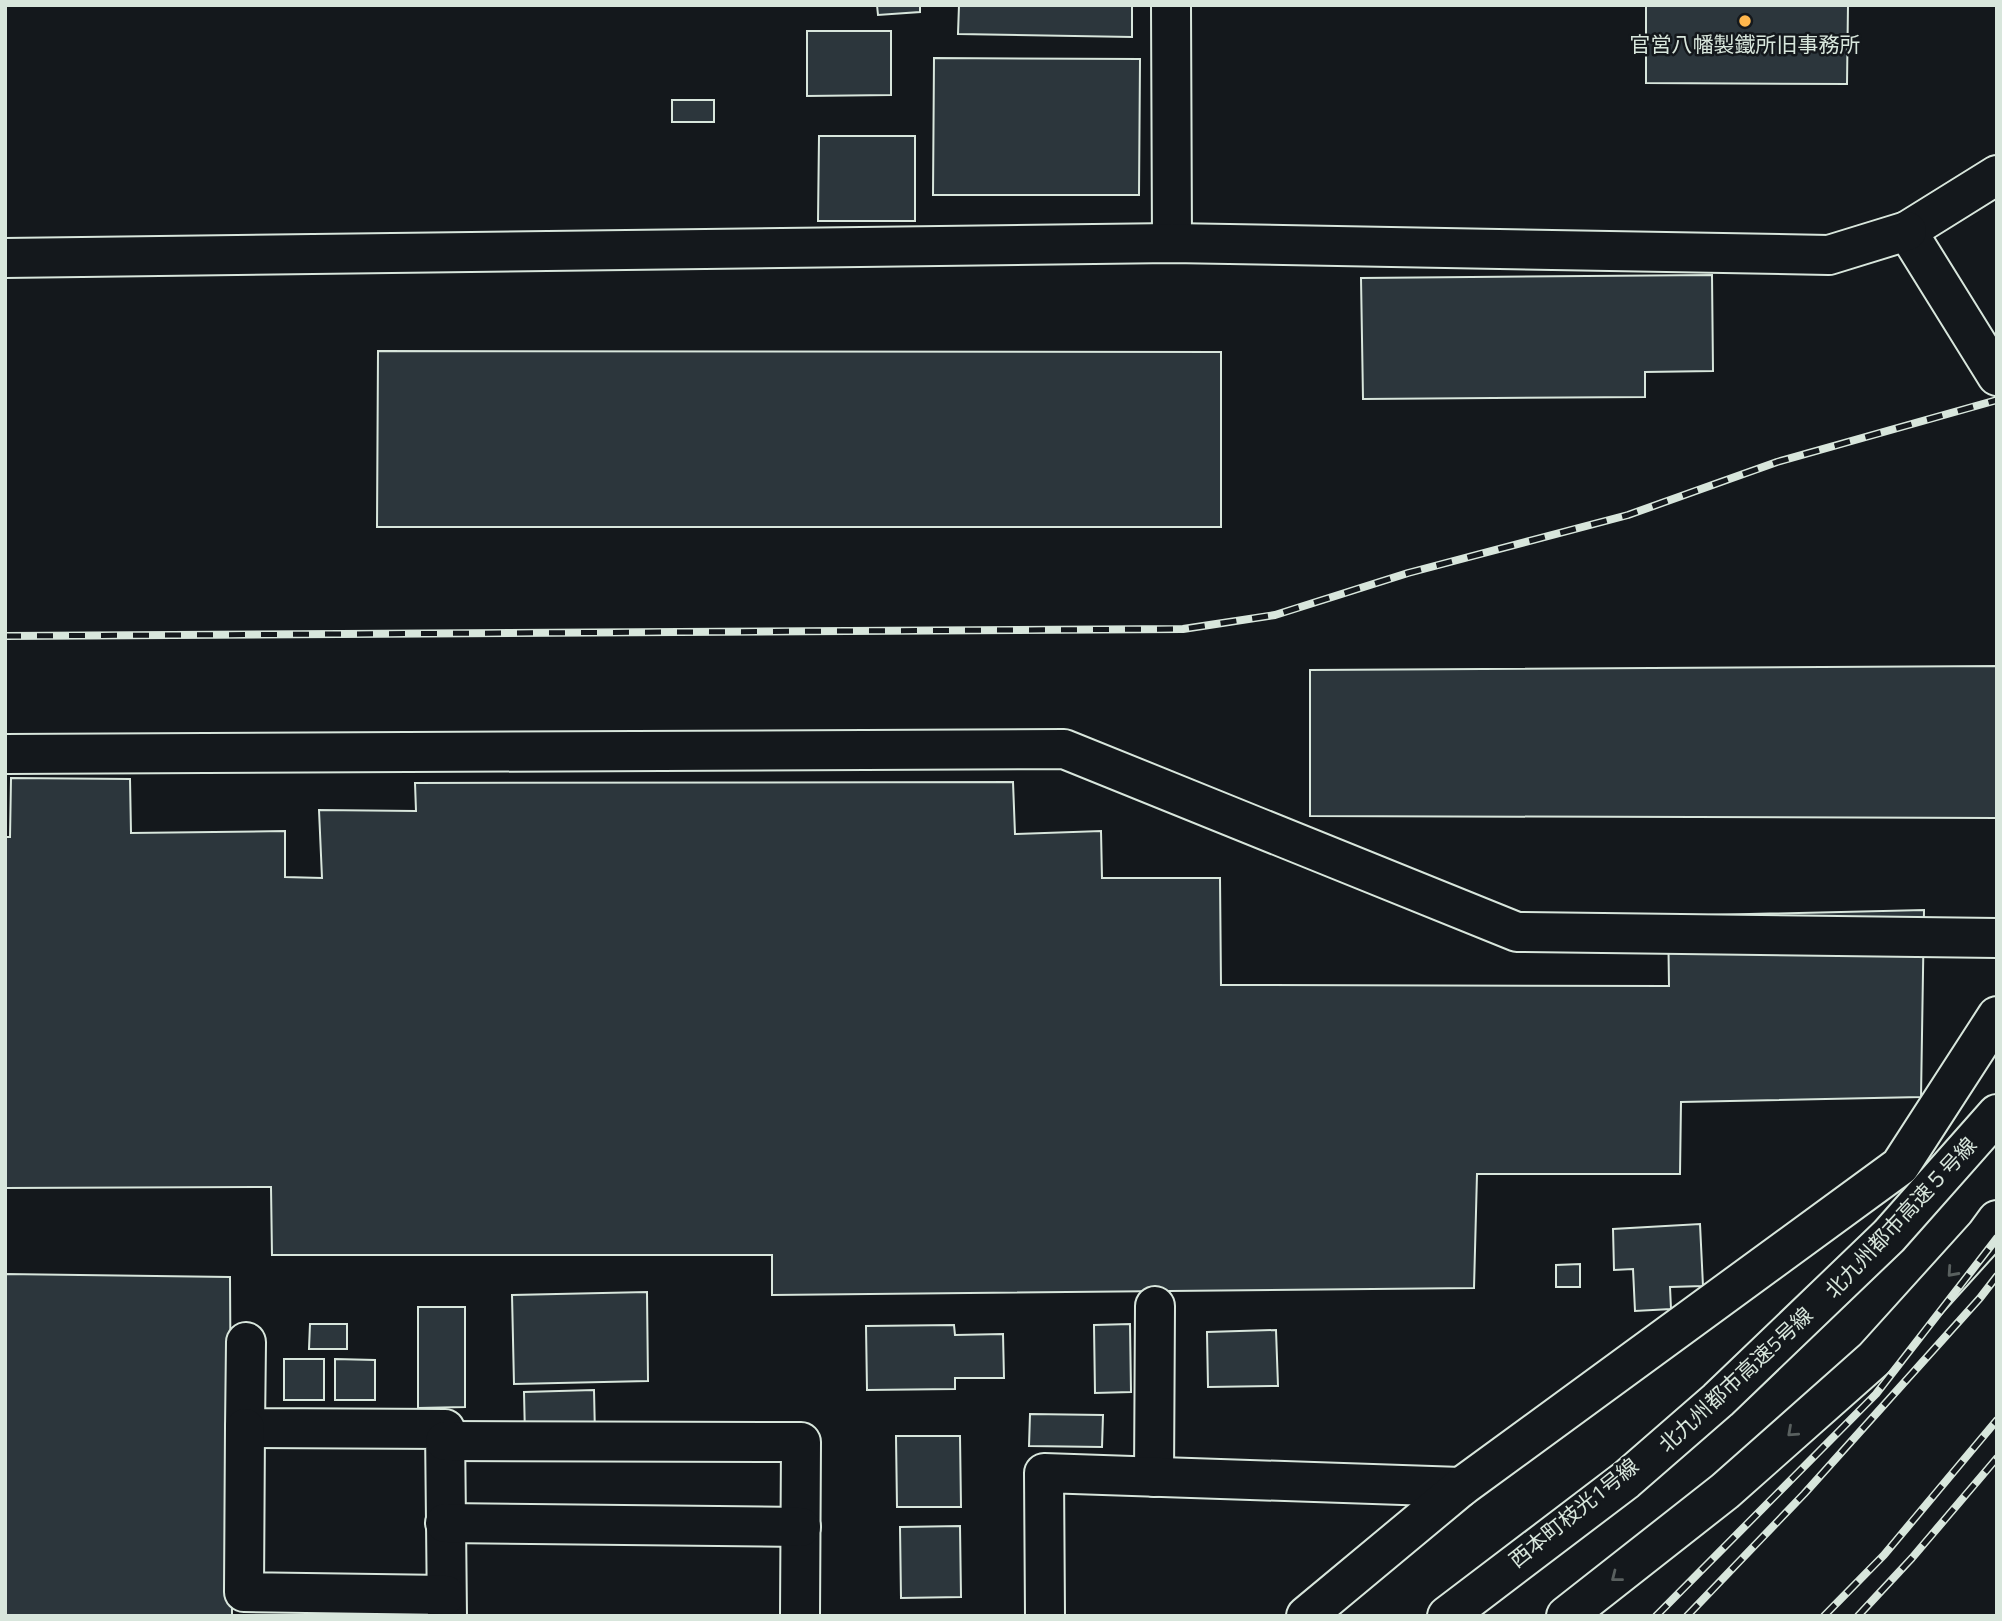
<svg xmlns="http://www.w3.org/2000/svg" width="2002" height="1621" viewBox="0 0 2002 1621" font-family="'Titillium Web','Noto Sans JP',sans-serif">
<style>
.building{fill:#2c363c;stroke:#d8e6dc;stroke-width:2}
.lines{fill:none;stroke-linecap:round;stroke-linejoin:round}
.minor-casing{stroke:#d8e6dc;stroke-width:42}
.highway-casing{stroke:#d8e6dc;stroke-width:42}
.minor{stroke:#14181c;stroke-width:38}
.highway{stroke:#14181c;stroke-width:38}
.rail-casing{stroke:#d8e6dc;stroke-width:8}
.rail{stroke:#14181c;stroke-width:5;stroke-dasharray:16;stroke-linecap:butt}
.oneway{stroke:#59605f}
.poi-dot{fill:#ffb74d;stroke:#14181c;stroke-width:2.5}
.labels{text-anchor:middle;stroke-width:5;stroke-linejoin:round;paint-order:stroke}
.poi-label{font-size:21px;fill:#d8e6dc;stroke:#14181c}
.street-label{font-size:21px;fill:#d8e6dc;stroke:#14181c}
</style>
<rect width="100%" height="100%" fill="#14181c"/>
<g class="building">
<path d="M877 5H920V12L878 15Z"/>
<path d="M959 5H1132V37L958 34Z"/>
<path d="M1646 5H1848L1847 84 1646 83Z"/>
<path d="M807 31H891V95L807 96Z"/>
<path d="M934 58 1140 59 1139 195H933Z"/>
<rect x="672" y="100" width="42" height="22"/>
<path d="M819 136H915V221H818Z"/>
<path d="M1712 275 1713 371 1645 372V397L1363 399 1361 278Z"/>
<path d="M378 351 1221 352V527H377Z"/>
<path d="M1997 666V818L1310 816V670Z"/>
<path d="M11 778 130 779 131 833 285 831V877L322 878 319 810 416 811 415 783 1013 782 1015 834 1101 831 1102 878H1220L1221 985 1669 986 1668 916 1924 910 1921 1097 1681 1102 1680 1174H1477L1474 1288 772 1295V1255H272L271 1187 5 1188V837H10Z"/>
<path d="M1700 1224 1703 1286 1670 1287 1671 1309 1635 1311 1633 1269 1614 1270 1613 1229Z"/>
<path d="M1580 1264V1287H1556V1265Z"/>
<path d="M5 1274 230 1277 232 1616H5Z"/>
<path d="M647 1292 648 1381 514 1384 512 1295Z"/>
<path d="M418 1307H465V1407L418 1408Z"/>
<path d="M310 1324H347V1349H309Z"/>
<path d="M1130 1324 1131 1392 1095 1393 1094 1325Z"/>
<path d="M954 1325 955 1335 1003 1334 1004 1378H955V1389L867 1390 866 1326Z"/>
<path d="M1276 1330 1278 1386 1208 1387 1207 1332Z"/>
<rect x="284" y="1359" width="40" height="41"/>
<path d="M335 1359 375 1360V1400H335Z"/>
<path d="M594 1390 595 1435 525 1436 524 1392Z"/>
<path d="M1030 1414 1103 1415 1102 1447 1029 1446Z"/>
<path d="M896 1436H960L961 1507H897Z"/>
<path d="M960 1526 961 1597 901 1598 900 1527Z"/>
</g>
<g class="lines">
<defs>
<g id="minor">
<path d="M1171 5 1172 243"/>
<path d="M1997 175 1907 231 1997 376"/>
<path d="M5 258 1172 243 1829 255 1907 231"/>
<path d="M5 754 1064 749 1517 932 1997 938"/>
<path d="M246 1342 245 1428 445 1429 447 1616"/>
<path d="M245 1428 244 1592 446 1595"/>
<path d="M445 1441 801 1442 800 1616"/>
<path d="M1154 1477 1155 1306"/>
<path d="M445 1523 801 1527"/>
<path d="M1045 1616 1044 1473 1461 1487"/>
<path d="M1306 1616 1461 1487 1900 1166 1997 1016"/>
<path d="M1566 1616 1725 1491 1874 1359 1986 1235 1997 1220"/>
</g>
<path id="highway" d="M1447 1616 1626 1480 1718 1400 1889 1236 1997 1114"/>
</defs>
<use href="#minor" class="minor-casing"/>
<use href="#highway" class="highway-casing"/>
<use href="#minor" class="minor"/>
<use href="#highway" class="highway"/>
<defs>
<g id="rail">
<path d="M5 636 1183 629 1275 615 1408 573 1628 515 1777 462 1997 400"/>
<path d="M1656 1616 1876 1394 1997 1238"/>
<path d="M1687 1616 1804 1494 1980 1298 1997 1276"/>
<path d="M1824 1616 1884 1555 1997 1420"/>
<path d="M1858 1616 1912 1558 1997 1458"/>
</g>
</defs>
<use href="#rail" class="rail-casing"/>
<use href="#rail" class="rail"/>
</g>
<defs><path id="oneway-chevron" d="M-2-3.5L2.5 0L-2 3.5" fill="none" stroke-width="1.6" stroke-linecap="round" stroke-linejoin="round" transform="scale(1.75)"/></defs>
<g class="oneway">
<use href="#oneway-chevron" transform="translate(1952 1272) rotate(132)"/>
<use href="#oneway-chevron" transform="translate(1792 1432) rotate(138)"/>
<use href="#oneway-chevron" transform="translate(1616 1577) rotate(142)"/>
</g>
<circle class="poi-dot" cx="1745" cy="21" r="7"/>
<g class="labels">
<g class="poi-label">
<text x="1745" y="52">官営八幡製鐵所旧事務所</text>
</g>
<g class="street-label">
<text transform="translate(1901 1218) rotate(-47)" y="7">北九州都市高速５号線</text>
<text transform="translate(1736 1380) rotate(-43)" y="7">北九州都市高速5号線</text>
<text transform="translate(1574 1513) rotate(-39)" y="7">西本町枝光1号線</text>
</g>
</g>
<rect width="2002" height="1621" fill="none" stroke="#d8e6dc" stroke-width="14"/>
</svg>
